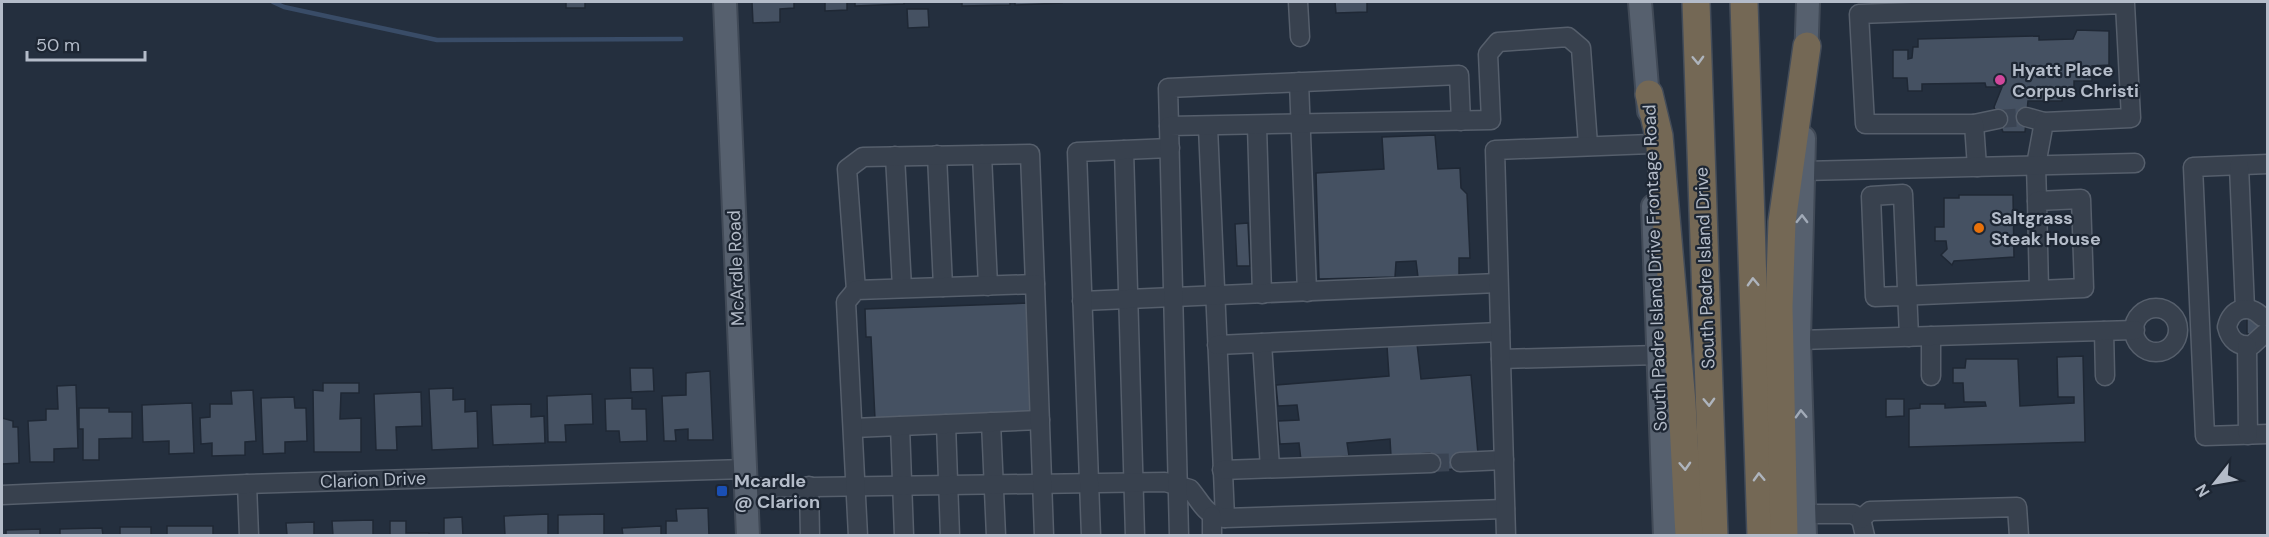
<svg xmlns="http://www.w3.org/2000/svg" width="2269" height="537" viewBox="0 0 2269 537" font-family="'DM Sans',sans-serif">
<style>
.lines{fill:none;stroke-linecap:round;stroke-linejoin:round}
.stream{stroke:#394c67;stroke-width:4.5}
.building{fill:#455162;stroke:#1f2835;stroke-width:1.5}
.minor-tunnel{stroke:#3a4453;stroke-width:18;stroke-dasharray:18 9;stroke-linecap:butt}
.minor-casing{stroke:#565f6c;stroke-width:21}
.major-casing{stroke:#414a57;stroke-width:26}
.highway-casing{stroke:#434c59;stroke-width:30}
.minor{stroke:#38414e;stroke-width:18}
.major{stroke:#56606e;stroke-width:22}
.highway{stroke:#746855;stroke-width:27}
.oneway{stroke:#aeb4bd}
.oneway2{stroke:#a1aab7}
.hotel-dot{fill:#d1479c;stroke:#1d2633;stroke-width:2}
.food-dot{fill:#e8710a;stroke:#1d2633;stroke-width:2}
.transit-dot{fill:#1a4fb4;stroke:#1d2633;stroke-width:2}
.labels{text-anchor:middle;stroke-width:4.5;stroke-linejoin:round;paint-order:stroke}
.poi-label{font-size:18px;font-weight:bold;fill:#b4bcc9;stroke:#1d2633;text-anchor:start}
.street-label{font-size:18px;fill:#b4bcc9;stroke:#1d2633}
</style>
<rect width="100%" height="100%" fill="#242f3e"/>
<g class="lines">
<path class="stream" d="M273 2 284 7 437 40 681 39"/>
</g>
<g class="building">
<rect x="566" y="2" width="19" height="6"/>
<path d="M752 2H794V8L780 9V22L753 23Z"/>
<path d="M825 2H847V10L825 11Z"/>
<path d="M855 2H904V4L855 6Z"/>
<path d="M962 2H1010V5L962 6Z"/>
<path d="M1015 2H1062V3L1015 5Z"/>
<path d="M1335 2H1367V12L1336 13Z"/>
<path d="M907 9H928L929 27 908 28Z"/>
<path d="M2077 30 2109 31V65L2092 66V81H2074V88H2062V101H2028L2025 132H2003L1994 107 2002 87H1986L1985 83 1922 84V91H1908L1907 78H1893V50H1908V59L1912 58 1913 47H1918V39L2039 36V40L2073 39Z"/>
<path d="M1435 135 1438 169 1460 168 1461 188 1467 194 1470 258H1459V276L1418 277 1416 261 1396 262 1395 277 1319 279 1316 173 1384 169 1382 137Z"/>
<path d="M1959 195H2013L2014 257 1954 261 1952 265 1941 255 1947 249 1946 241H1935V227H1944V198H1959Z"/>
<path d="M1248 223 1250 266H1237L1235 224Z"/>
<path d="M1029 303 1034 413 875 419 871 337H866L865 309Z"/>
<path d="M2268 317V334H2247V318Z"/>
<path d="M1417 344 1421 379 1471 375 1478 454 1460 469 1431 470 1430 453 1391 456 1390 439 1347 443 1349 456 1301 460 1299 443 1280 444 1278 421 1299 420 1297 405 1278 406 1276 385 1389 376 1387 346Z"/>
<path d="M2083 356 2085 442 1909 447V409L1920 408V404H1945V408L1986 406 1985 402H1964L1963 383H1953V368H1965L1966 359H2018L2020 406 2074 403V397H2058L2057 357Z"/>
<path d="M630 368H653L654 391 631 392Z"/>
<path d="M710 371 713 440H688V429L675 430 676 441H664L662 396 686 395V373Z"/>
<path d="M323 383H359V393H341L340 419 361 418V452H314L313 390 323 391Z"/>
<path d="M76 385 78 448 54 449V462H30L28 421 46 420V409H58L57 386Z"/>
<path d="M453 388V400L465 399V412L477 411 478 448 432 450 429 389Z"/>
<path d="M253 390 256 441 245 442V455L212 456V443L201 444 200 418 210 417V404H232L231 391Z"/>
<path d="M421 392 422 426 396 427 397 450H376L374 394Z"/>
<path d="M592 394 593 424 565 425 566 442H548L547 396Z"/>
<path d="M294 397 295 408H306L307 441 285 442V453L263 454 261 398Z"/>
<path d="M632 398V409H646L647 441 620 442 619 431H606L605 399Z"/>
<path d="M1886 399H1904V416L1886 417Z"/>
<path d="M192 403 194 453 169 454V441L143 442 142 405Z"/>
<path d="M531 404V417L544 416 545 443 493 445 491 405Z"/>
<path d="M79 408H109V412H132V438L99 439V460H83V429H79Z"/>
<path d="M2 418 13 421V427H18L19 463 2 464Z"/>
<path d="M708 508 709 536H666V521H677L676 509Z"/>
<path d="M548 514V536H505L504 516Z"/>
<path d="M604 514V536H558V515Z"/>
<path d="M462 517 463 536H444V518Z"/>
<path d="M373 520V536H333L332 521Z"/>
<path d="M390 521H406V533H429V536H390Z"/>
<path d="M314 522V536H273L287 535 286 523Z"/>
<rect x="167" y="526" width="46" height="10"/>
<path d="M661 526V536H623L622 528Z"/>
<rect x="120" y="527" width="31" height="9"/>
<path d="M102 528 103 536H60V529Z"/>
<path d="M40 529V536H6V530Z"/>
</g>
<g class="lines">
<g class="minor-tunnel">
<path d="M1998 119 2026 117"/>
<path d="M1431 463 1460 462"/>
</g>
<defs>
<g id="minor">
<path d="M1298 2 1300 37"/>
<path d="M1299 82 1307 292"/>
<path d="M2026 117 2044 122"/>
<path d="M1974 124 1998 119"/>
<path d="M1169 126 1168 88 1459 75 1461 121"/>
<path d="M1257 126 1262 294"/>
<path d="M1208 127 1225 518"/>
<path d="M1124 150 1135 536"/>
<path d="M937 155 943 287"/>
<path d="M982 155 988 286"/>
<path d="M895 156 902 288"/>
<path d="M2268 164 2193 167 2205 436 2268 434"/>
<path d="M2239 166 2245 309"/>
<path d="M1977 167 1974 124H1865L1859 14 2125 4 2131 118 2044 122 2036 165 2037 201"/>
<path d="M1803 171 2135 163"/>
<path d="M856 290 847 169 863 157 1030 154 1035 284"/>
<path d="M1082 301 1498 283"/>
<circle cx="2156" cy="330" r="22"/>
<path d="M2262 317C2249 303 2231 308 2227 327 2230 340 2238 347 2252 345L2264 334"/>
<path d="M2104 331 2105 376"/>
<path d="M1931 336V376"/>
<path d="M1909 337 1903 194 1871 196 1875 297 2084 288 2081 199 2037 201 2039 290"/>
<path d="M1799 340 2135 330"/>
<path d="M1262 343 1270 468"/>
<path d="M1217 345 1500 332"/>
<path d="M2247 346 2248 435"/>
<path d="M1501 359 1659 355"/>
<path d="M991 422 996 536"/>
<path d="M946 424 950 536"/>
<path d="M900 426 904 536"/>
<path d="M853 428 1040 420"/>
<path d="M1460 462 1504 460"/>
<path d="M1222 470 1431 463"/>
<path d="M247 484 249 536"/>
<path d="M809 486 810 536"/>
<path d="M746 488 1165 482 1190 489C1202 503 1204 515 1225 518L1505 509"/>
<path d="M2 495 247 484 745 469"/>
<path d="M1804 514H1853L1861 519 1865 536"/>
<path d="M1212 516V536"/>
<path d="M1861 519 1870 511 2017 507 2019 536"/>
<path d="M858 536 846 302 856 290 1035 284 1044 536"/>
<path d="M1091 536 1077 152 1170 148"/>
<path d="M1179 536 1169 126 1491 120 1488 54 1498 42 1568 37 1581 48 1588 145"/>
<path d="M1506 536 1495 150 1651 144"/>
</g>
<g id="major">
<path d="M725 2 748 536"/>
<path d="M1640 2 1649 111"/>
<path d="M1806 63 1808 2"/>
<path d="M1804 138 1799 340 1805 536"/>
<path d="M1653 206 1665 536"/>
</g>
<g id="highway">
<path d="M1696 2 1714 536"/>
<path d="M1744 2 1761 536"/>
<path d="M1649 94 1659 136 1682 403 1689 536"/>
<path d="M1784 536 1779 307 1782 222 1807 46"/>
</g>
</defs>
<use href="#minor" class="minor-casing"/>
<use href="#major" class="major-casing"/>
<use href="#highway" class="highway-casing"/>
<use href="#minor" class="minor"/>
<use href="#major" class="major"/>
<use href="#highway" class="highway"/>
</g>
<defs><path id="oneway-chevron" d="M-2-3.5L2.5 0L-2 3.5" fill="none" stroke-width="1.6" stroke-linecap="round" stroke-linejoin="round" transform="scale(1.5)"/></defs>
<g class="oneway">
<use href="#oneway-chevron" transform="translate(1698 60) rotate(88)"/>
<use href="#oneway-chevron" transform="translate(1753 282) rotate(-92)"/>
<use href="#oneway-chevron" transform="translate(1709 402) rotate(88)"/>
<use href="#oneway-chevron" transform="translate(1685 466) rotate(87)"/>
<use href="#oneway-chevron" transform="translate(1759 477) rotate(-92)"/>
</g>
<g class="oneway2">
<use href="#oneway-chevron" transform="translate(1802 219) rotate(-89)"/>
<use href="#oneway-chevron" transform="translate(1801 414) rotate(-92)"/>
</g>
<circle class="hotel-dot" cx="2000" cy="80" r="6"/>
<circle class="food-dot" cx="1979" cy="228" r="6"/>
<rect class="transit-dot" x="716" y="485" width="12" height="12" rx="3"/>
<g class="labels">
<g class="poi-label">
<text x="2012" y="76">Hyatt Place<tspan x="2012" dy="21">Corpus Christi</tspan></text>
<text x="1991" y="224">Saltgrass<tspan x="1991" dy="21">Steak House</tspan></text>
<text x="734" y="487">Mcardle<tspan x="734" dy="21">@ Clarion</tspan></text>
</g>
<g class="street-label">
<text transform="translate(736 268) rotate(-92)" y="6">McArdle Road</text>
<text transform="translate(1655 268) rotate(-92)" y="6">South Padre Island Drive Frontage Road</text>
<text transform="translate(1705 268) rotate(-92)" y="6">South Padre Island Drive</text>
<text transform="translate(373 480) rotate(-2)" y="6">Clarion Drive</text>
</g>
</g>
<rect width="2269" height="537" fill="none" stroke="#b4bcc9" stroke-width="6"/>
<g transform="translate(2215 483) rotate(239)" stroke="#1d2633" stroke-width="4.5" paint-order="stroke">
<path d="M0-4.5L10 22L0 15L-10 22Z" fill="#b4bcc9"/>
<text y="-9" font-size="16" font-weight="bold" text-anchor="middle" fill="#b4bcc9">N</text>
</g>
<path d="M27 51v9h118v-9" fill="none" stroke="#b4bcc9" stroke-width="3"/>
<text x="36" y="51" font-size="18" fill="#b4bcc9" stroke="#1d2633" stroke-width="4.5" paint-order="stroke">50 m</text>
</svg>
